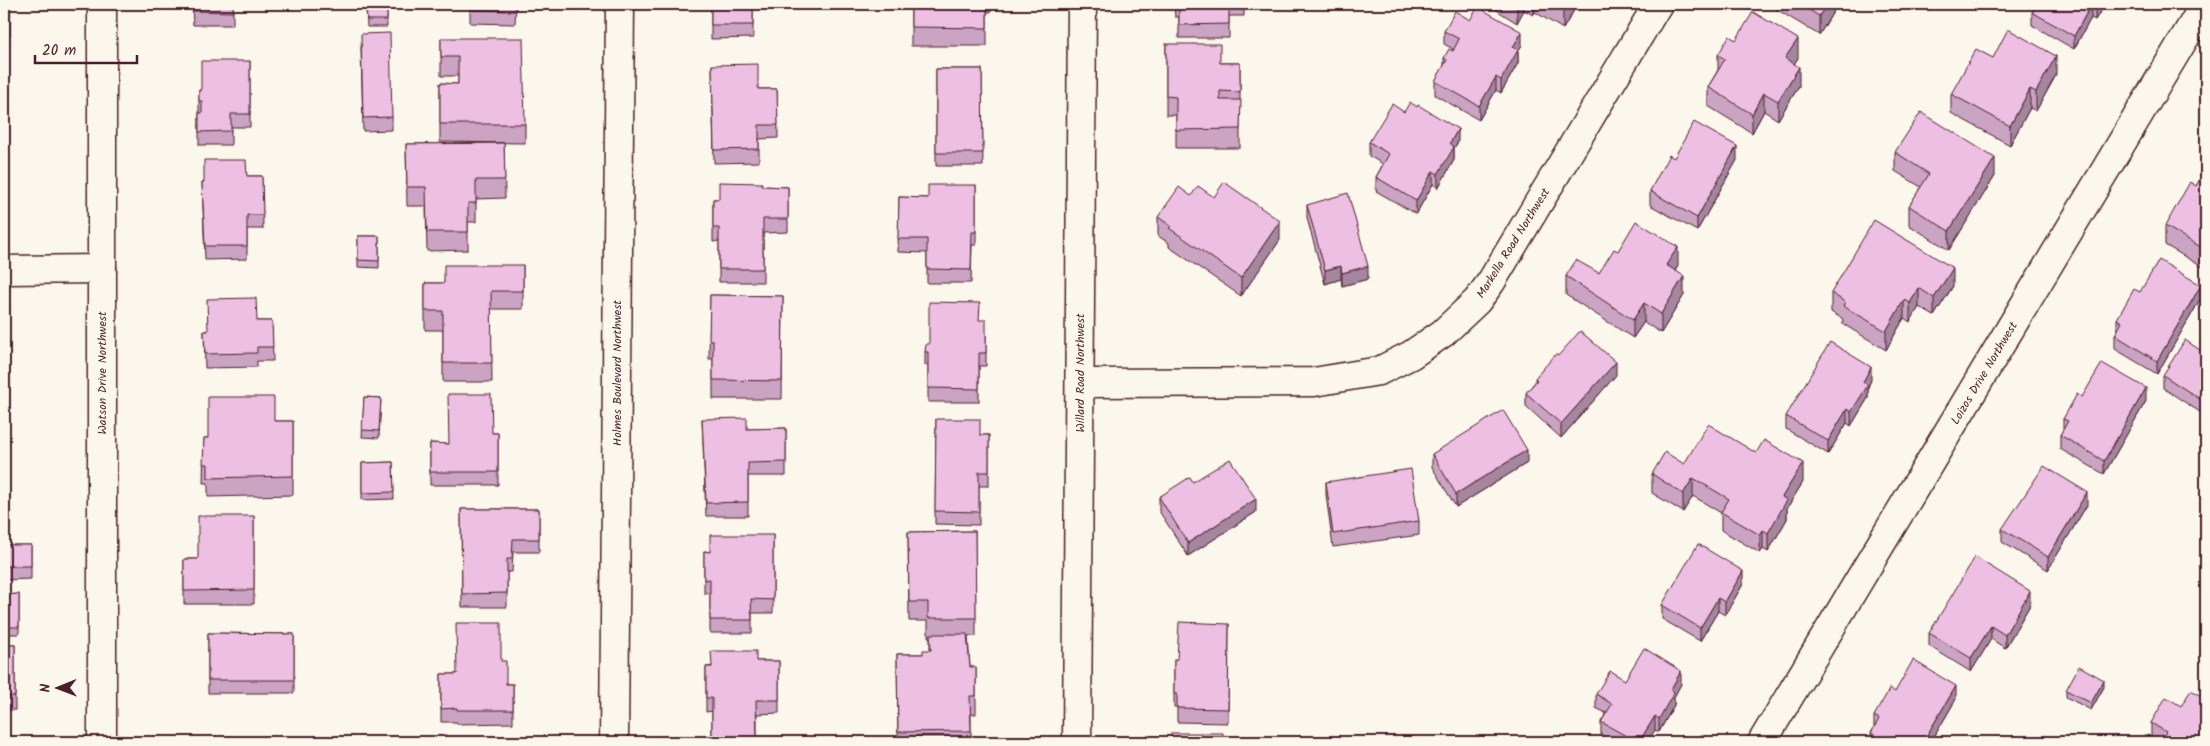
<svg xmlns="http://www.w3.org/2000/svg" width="2210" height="746" viewBox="0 0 2210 746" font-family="Kalam,sans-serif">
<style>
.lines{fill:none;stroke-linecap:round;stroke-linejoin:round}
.street-casing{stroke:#4a1f2b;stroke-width:31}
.secondary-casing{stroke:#4a1f2b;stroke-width:31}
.street{stroke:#fbf7ec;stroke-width:28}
.secondary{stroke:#fbf7ec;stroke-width:28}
.wall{fill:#cba4c3;stroke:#4a1f2b}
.shaded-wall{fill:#a5869f;stroke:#4a1f2b}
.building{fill:#ecbfe3;stroke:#4a1f2b}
.labels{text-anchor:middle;stroke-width:5;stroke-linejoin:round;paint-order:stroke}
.street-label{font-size:12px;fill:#4a1f2b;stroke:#fbf7ec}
</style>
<rect width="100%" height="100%" fill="#fbf7ec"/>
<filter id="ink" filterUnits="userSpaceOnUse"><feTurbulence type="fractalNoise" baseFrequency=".02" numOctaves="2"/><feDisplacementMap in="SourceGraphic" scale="10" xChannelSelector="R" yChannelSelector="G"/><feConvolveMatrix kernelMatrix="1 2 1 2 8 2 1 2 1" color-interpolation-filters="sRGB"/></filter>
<g filter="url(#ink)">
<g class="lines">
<defs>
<g id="street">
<path d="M102 4V742"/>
<path d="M4 270 102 269"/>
<path d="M1080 383 1314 382 1379 371 1411 355 1443 333 1477 301 1491 282 1658 4"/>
<path d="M1077 742 1082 4"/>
<path d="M1762 742 2205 4"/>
</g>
<path id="secondary" d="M614 742 620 4"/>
</defs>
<use href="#street" class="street-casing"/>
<use href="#secondary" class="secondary-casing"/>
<use href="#street" class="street"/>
<use href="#secondary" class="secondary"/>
</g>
<g class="wall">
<path d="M4 4H10V37H7V60H4Z"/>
<path d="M192 4H233V25H193Z"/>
<path d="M470 4H516L515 24 470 23Z"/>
<path d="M706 4H753V38L711 39V7H706Z"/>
<path d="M911 4H991V12H987V46H911Z"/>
<path d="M1174 4H1244V16H1229V38H1179V17H1175Z"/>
<path d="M1490 4H1573V12L1563 29 1535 12 1533 15 1524 10 1517 23 1490 6Z"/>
<path d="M1776 4H1838L1819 35 1776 9Z"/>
<path d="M2037 4H2105L2095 20 2091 18 2074 49 2032 25V12Z"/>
<path d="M366 7H387V27H367Z"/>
<path d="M1470 20 1522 45 1518 51V63L1501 93 1496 90 1479 120 1435 95V81L1444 66V58L1453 49 1444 44V31Z"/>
<path d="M441 38 525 124V143L440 142V83L458 84V76H441Z"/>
<path d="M1736 40 1798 58 1794 64 1799 86 1778 120 1764 111 1752 133 1708 106V87L1718 70V55Z"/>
<path d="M1166 44 1220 63H1240V148H1176V115H1166Z"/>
<path d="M361 47 392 117V130L363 131Z"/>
<path d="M1993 58 2056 75 2036 111 2030 108 2010 145 1951 113V94Z"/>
<path d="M250 61V127H231V145H199V90H201Z"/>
<path d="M712 65 758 89H777L778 138 759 139V162L714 163Z"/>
<path d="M936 69H982L983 166H936Z"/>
<path d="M1404 112 1458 142 1454 148V160L1438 188 1433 184 1416 214 1376 191V177L1383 164 1369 156V142Z"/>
<path d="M504 143 505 198 476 199V222H468V250L427 251 426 206H407L406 144Z"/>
<path d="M1895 152 1995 176 1949 250 1909 225V206L1921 187 1895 171Z"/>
<path d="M1674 158 1737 160 1697 231 1650 205V191Z"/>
<path d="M2206 169V269L2165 245V226L2196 186Z"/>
<path d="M247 176H262L263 229H247V259L205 260 202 182Z"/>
<path d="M976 185V245H972L971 283H927V253L898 252 899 197 928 198Z"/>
<path d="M762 186 788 187V232L763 233V282H719V241L713 242V199H719Z"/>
<path d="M1191 196 1214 197 1280 240 1241 296 1169 247V243L1158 236V217Z"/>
<path d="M1307 205 1368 279 1342 286 1341 279 1325 284 1307 218Z"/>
<path d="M358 236H379V268L358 267Z"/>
<path d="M1618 251 1678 266 1675 271 1684 295 1661 333 1644 322 1633 338 1566 295V276L1599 273Z"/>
<path d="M523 265V309H491L492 382H443V330H425V283H444Z"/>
<path d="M1953 286 1934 316 1919 307 1910 322 1904 318 1886 350 1843 324V319L1831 312V293Z"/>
<path d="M2140 292 2201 298 2157 374 2115 349V335L2117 331V319Z"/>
<path d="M710 295 783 296 782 399H713V359H709Z"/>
<path d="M980 320 986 333V366H979V402H928V365H925V352L929 344Z"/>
<path d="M257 321H272L273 361H257V367L205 368 204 331Z"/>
<path d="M2206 354V416L2163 388V375Z"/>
<path d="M1558 356 1616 375 1561 438 1526 406V393L1535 382V378Z"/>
<path d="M1871 380 1868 387V398L1851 426 1847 423 1828 454 1786 429V416Z"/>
<path d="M364 397 381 398 379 438 362 437Z"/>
<path d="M2082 397 2146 401 2104 474 2060 449V435L2063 430V419Z"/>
<path d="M702 419 747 429 786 428V476H748V516H706Z"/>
<path d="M936 419 980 435H989V486H979V525L935 524Z"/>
<path d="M274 421H293V495L208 497V483H203L204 438H208Z"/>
<path d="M492 433H498V485H430V443L449 444Z"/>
<path d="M1432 454 1527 463 1456 507 1432 467Z"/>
<path d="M393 462 394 499 362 500V463Z"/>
<path d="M1684 464 1803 482 1787 508V519L1768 552 1763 549 1760 553 1721 530V513L1693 496 1683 512 1652 493V474Z"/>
<path d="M1193 482 1256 512 1188 556 1159 511V497Z"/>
<path d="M1326 482 1419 521V535L1333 547 1326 495Z"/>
<path d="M2087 505 2048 570 2002 542V529Z"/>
<path d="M461 509H539V552H513L512 572H507V607H462Z"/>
<path d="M254 516V604H184V559H198Z"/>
<path d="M4 520 5 545H31V579L4 580Z"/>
<path d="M975 531 976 636H968L970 667H976V714H971V742H898L897 654H923L930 650V637H928V621H909L908 532Z"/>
<path d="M773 535V613H752V633H710V593H704V551L710 552Z"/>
<path d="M1743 584 1725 615 1718 611 1700 641 1662 619V605Z"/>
<path d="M19 594V634H4V595Z"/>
<path d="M2030 605 2005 648 1991 639 1971 672 1929 646V633Z"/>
<path d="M1229 624 1228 723 1177 722V707H1174V660L1177 659Z"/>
<path d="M208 633 294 634V693H208Z"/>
<rect x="4" y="645" width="11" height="65"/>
<path d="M501 661 506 684H513V723L457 724V722H441V674H456Z"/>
<path d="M756 661H779V713L757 714V742H712V711L706 712V667Z"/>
<path d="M2206 661V679L2204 678V664Z"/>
<path d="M1625 680 1681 684 1674 697V705L1659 732 1655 730 1647 742H1614L1601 735V722L1606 713 1596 708V694Z"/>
<path d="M2104 687 2091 710 2066 697V690Z"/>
<path d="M1895 692 1956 699 1931 742H1871V733L1874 729V716Z"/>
<path d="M2151 723 2206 742H2150L2153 737 2151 736Z"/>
</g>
<g class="shaded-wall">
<path d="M1517 4H1524V10L1517 23Z"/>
<path d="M1533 4H1535V12L1533 15Z"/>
<path d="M1567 4H1573V12L1563 29V10Z"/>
<path d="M1827 4H1838L1819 35V16Z"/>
<path d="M2097 4H2105L2095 20V7Z"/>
<path d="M2091 5V18L2074 49V36Z"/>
<path d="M1522 32V45L1518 51V63L1501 93V80L1513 47Z"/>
<path d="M1798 39V58L1785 77V58Z"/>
<path d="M2056 56V75L2036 111V92Z"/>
<path d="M1799 67V86L1778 120V101Z"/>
<path d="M1496 77V90L1479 120V106Z"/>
<path d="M2030 89V108L2010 145V126Z"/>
<path d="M1764 93V111L1752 133V114Z"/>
<path d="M1458 129V142L1454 148V160L1438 188V174L1450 143Z"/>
<path d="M1737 146V160L1697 231V218Z"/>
<path d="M1995 158V176L1949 250V231Z"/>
<path d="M1433 171V184L1416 214V201Z"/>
<path d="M1280 221V240L1241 296V278Z"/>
<path d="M1678 247V266L1666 284V265Z"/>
<path d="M1341 266V279L1325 284V270Z"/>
<path d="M1368 266V279L1342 286V273Z"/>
<path d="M1953 268V286L1934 316V298Z"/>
<path d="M1684 276V295L1661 333V314Z"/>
<path d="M2201 285V298L2157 374V361Z"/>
<path d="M1919 288V307L1910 322V303Z"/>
<path d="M1904 300V318L1886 350V331Z"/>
<path d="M1644 303V322L1633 338V320Z"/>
<path d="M1616 362V375L1561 438V424Z"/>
<path d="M1871 367V380L1868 387V398L1851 426V412L1863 382Z"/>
<path d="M2146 388V401L2104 474V461Z"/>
<path d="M1847 409V423L1828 454V441Z"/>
<path d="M1527 450V463L1456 507V494Z"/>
<path d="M1803 463V482L1787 508V519L1768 552V533L1782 497Z"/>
<path d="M1693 478V496L1683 512V494Z"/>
<path d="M2087 492V505L2048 570V557Z"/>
<path d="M1256 499V512L1188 556V543Z"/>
<path d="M1763 530V549L1760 553V535Z"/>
<path d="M1743 571V584L1725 615V602Z"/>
<path d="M2030 591V605L2005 648V635Z"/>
<path d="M1718 598V611L1700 641V628Z"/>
<path d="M1991 626V639L1971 672V658Z"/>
<path d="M1681 671V684L1674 697V705L1659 732V719L1671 689Z"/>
<path d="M2104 680V687L2091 710V703Z"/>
<path d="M1956 686V699L1931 742H1923Z"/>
<path d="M1655 716V730L1647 742H1639Z"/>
</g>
<g class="building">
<path d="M4 4H10V24H6L7 46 4 47Z"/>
<path d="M193 4H233V12L193 11Z"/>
<path d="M470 4H516L515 11 470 10Z"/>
<rect x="711" y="4" width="42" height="21"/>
<path d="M911 4H987V28L911 27Z"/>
<path d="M1175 4H1229V24L1179 25V4Z"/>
<path d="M1552 4H1567L1563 10Z"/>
<path d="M1799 4H1827L1819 16Z"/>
<path d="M2037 4H2097L2095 7 2091 5 2074 36 2032 12Z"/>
<path d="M366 7H387V20H367Z"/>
<path d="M1478 7 1522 32 1513 47 1518 50 1501 80 1496 77 1479 106 1435 81 1447 60 1444 58 1449 49 1453 51 1459 39 1444 31 1455 11 1470 20Z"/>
<path d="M1753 12 1798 39 1785 58 1799 67 1778 101 1764 93 1752 114 1708 87 1725 59 1718 55 1729 36 1736 40Z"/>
<path d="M2008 29 2056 56 2036 92 2030 89 2010 126 1951 94 1976 49 1993 58Z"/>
<path d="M390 33 392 117 363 118 361 34Z"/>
<path d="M441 38H523L525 124H440V83L458 84V57H441Z"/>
<path d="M1166 44H1220V63H1240V92L1220 91V100H1241L1240 129 1176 130V97L1166 96Z"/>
<path d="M201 61H250V114H231V131L199 132V113H202V101H199V90H201Z"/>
<path d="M758 64V89H777L778 125H759V149L714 150 712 65Z"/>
<path d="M936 69H982L983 153H936Z"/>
<path d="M1410 102 1417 107 1418 105 1458 129 1450 143 1454 147 1438 174 1433 171 1416 201 1376 177 1389 154 1369 142 1392 104 1404 112Z"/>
<path d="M1921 112 1995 158 1949 231 1909 206 1929 174 1895 152Z"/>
<path d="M1694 122 1737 146 1697 218 1650 191 1669 155 1674 158Z"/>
<path d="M504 143 505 180H476V203H468V232H427L426 187H407L406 144Z"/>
<path d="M204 160H246L247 176H262L263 215H247V246H205L202 182H204Z"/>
<path d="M2206 169V250L2165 226 2190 182 2196 186Z"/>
<path d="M719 182 762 183V186L788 187V219H763V269H719V228H713V199H719Z"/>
<path d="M1224 182 1280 221 1241 278 1169 228 1171 226 1158 217 1179 187 1191 196 1198 186 1214 197Z"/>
<path d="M928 185H976V232H972L971 270 927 269V239H898L899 197 928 198Z"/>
<path d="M1348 193 1368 266 1342 273 1341 266 1325 270 1307 205Z"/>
<path d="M1874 220 1953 268 1934 298 1919 288 1910 303 1904 300 1886 331 1843 306 1845 302 1831 293Z"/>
<path d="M1636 221 1678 247 1666 265 1684 276 1661 314 1644 303 1633 320 1566 276 1576 260 1599 273 1614 249 1618 251Z"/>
<path d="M358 236H379V261L358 260Z"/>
<path d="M2159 260 2201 285 2157 361 2115 335 2122 322 2117 319 2134 289 2140 292Z"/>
<path d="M444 265H523V291H491L492 363H443V311H425V283H444Z"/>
<path d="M710 295 783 296 782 381 713 380V340H709Z"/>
<path d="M256 298 257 321H272L273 347H257V353L205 354 204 331H208L207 299Z"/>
<path d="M929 302 980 303 979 320H986V353H979V389L928 388V352H925L926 344H929Z"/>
<path d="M1580 331 1616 362 1561 424 1526 393 1537 380 1535 378 1556 354 1558 356Z"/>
<path d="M2185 340 2206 354V403L2163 375Z"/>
<path d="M1830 342 1871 367 1863 382 1868 385 1851 412 1847 409 1828 441 1786 416Z"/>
<path d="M2102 363 2146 388 2104 461 2060 435 2068 421 2063 419 2077 394 2082 397Z"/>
<path d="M448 394H491L492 433H498V472H430V443L449 444Z"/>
<path d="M208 397H274V421H293V476L208 478V464H203L204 438H208Z"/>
<path d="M364 397 381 398 379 431 362 430Z"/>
<path d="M1503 410 1527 450 1456 494 1432 454Z"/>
<path d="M747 418V429L786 428V462L748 463V502L706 503 702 419Z"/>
<path d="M936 419H980V435H989V472H979V512L935 511Z"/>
<path d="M1708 424 1756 453 1764 440 1803 463 1782 497 1787 500 1768 533 1763 530 1760 535 1721 512 1729 499 1693 478 1683 494 1652 474 1665 452 1684 464Z"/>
<path d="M1230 459 1256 499 1188 543 1159 497 1190 477 1193 482Z"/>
<path d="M393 462 394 492 362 493V463Z"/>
<path d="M2044 466 2087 492 2048 557 2002 529Z"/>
<path d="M1411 469 1419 521 1333 534 1326 482Z"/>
<path d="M461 509H539V539H513L512 559H507V593L462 594Z"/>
<path d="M198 516H254V590L184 591V559H198Z"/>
<path d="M4 520 5 545H31V566H4Z"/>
<path d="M975 531 976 618H928V602H909L908 532Z"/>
<path d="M710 535H773V600L751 599 752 620H710V579L704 580V551L710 552Z"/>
<path d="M1698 544 1743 571 1725 602 1718 598 1700 628 1662 605Z"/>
<path d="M1975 557 2030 591 2005 635 1991 626 1971 658 1929 633Z"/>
<path d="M19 594V627H4V595Z"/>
<path d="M1179 622 1229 624 1228 709 1177 708V694H1174V660L1177 659Z"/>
<path d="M456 623H501V661H506V684H513V710H457V708L441 709V674H457Z"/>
<path d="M208 633 294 634V680H208Z"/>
<path d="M930 634H967L970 667H976V696H970L971 731 898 732 897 654H923V650H931Z"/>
<path d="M4 645H15V696L4 697Z"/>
<path d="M1644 648 1681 671 1671 689 1674 692 1659 719 1655 716 1639 742H1637L1601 722 1612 704 1596 694 1610 671 1625 680Z"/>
<path d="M711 651H756V661H779V700H756L757 738H712V698H706V667H712Z"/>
<path d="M1913 660 1956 686 1923 742H1887L1871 733 1879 719 1874 716 1890 688 1895 692Z"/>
<path d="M2079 666 2104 680 2091 703 2066 690Z"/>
<path d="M2191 690 2206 699V742H2150L2153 737 2160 741 2166 732 2151 723 2166 697 2181 706Z"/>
<path d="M1171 733H1223V739H1241V742H1172Z"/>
</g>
</g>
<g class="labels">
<g class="street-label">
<text transform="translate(1513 243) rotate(-58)" y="4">Markella Road Northwest</text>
<text transform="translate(102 373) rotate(-90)" y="4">Watson Drive Northwest</text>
<text transform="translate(617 373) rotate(-90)" y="4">Holmes Boulevard Northwest</text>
<text transform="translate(1080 373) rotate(-90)" y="4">Willard Road Northwest</text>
<text transform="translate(1984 373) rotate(-59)" y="4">Loizos Drive Northwest</text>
</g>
</g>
<rect width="2210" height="746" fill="none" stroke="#fbf7ec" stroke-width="20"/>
<rect x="10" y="10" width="2190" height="726" fill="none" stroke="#4a1f2b" stroke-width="2" filter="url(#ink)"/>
<g transform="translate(58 688) rotate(269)" stroke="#fbf7ec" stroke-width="4" paint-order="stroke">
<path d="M0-4L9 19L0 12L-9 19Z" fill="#4a1f2b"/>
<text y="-8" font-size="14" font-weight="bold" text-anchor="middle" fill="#4a1f2b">N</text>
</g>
<path d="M35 55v8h102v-8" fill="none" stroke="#4a1f2b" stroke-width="2.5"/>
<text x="42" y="55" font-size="15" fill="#4a1f2b" stroke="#fbf7ec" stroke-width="4" paint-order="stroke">20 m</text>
</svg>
